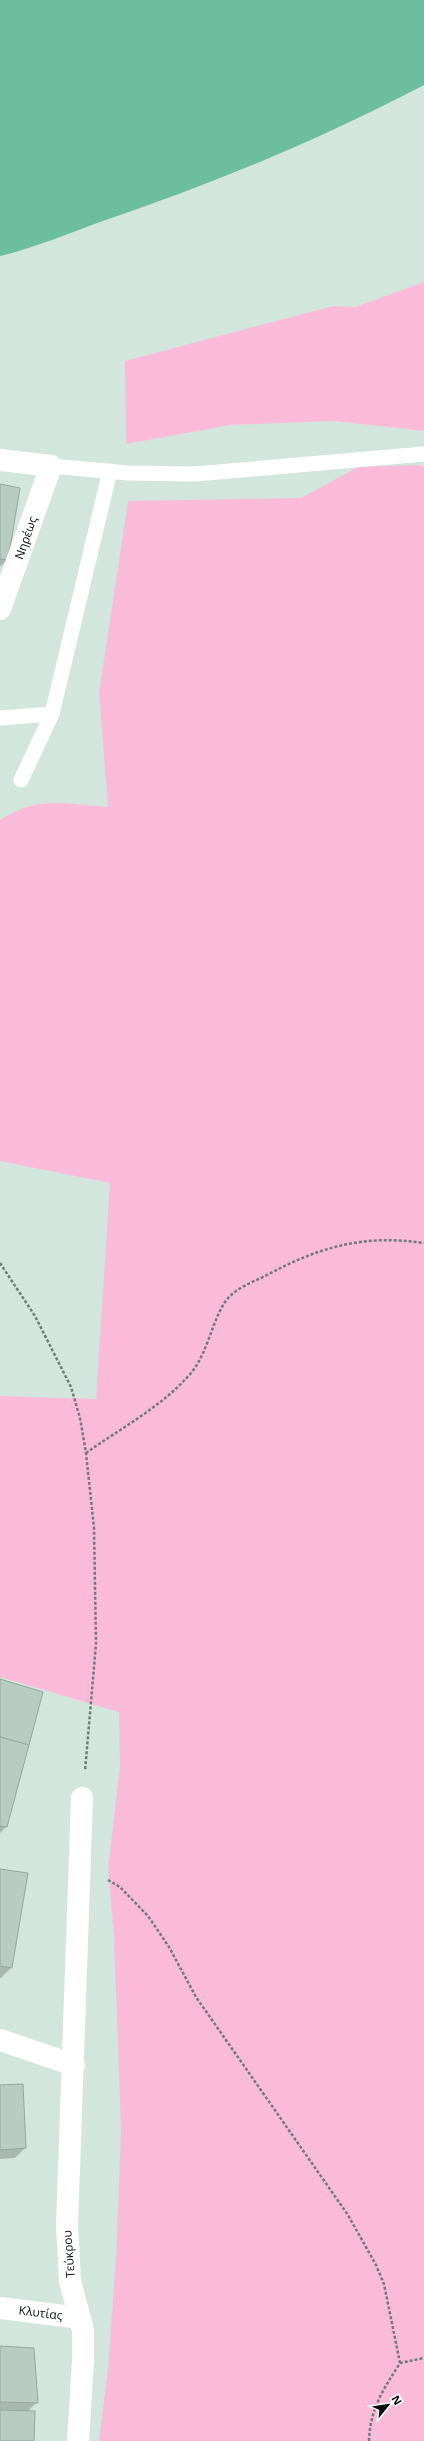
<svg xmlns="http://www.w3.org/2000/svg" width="424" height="2441" viewBox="0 0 424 2441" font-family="'Open Sans',sans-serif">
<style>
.green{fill:#fbbbd8}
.water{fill:#6dbea0}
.shadow{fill:#0003}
.building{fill:#b7ccc3;stroke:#94a79f}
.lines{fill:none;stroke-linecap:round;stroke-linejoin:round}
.path{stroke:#6e7b76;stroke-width:2.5;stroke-dasharray:3 2;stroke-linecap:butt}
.service{stroke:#fff;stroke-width:15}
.minor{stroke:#fff;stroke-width:22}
.labels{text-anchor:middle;stroke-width:4;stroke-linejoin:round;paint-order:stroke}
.street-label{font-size:12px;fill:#070e0b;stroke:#fff}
</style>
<rect width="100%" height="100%" fill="#d2e6de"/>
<g class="green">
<path d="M424 282V431L335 421 230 425 126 444 125 361 333 306 356 307Z"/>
<path d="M417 465 424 467V2441H99L108 2368 116 2258 121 2131 114 1936 108 1870 120 1765 119 1712 0 1677V1396L96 1399 110 1183 0 1161V820C37 795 66 804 108 807L99 693 128 501 301 498 358 467Z"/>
</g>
<path class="water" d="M0 0H424V85C321 139 213 184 103 221 69 233 35 248 0 256Z"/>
<g class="shadow">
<path d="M0 485 7 560 0 567Z"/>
<path d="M0 1680 28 1745 6 1827 0 1833Z"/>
<path d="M0 1870 11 1968 1 1978H0Z"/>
<path d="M0 2086 25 2148 15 2158 0 2159Z"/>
<path d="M0 2347 37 2402 28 2411 33 2441H0Z"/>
</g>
<g class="building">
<path d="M0 484 20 488 8 560 0 559Z"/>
<path d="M0 1679 43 1692 29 1745 0 1737Z"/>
<path d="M0 1737 29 1745 7 1827 0 1826Z"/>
<path d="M0 1869 28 1873 12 1968 0 1966Z"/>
<path d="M23 2084 26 2148 0 2150V2085Z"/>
<path d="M0 2346 34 2348 38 2403 0 2402Z"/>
<path d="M0 2410 35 2411 34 2441H0Z"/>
</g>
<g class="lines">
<g class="path">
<path d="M0 1263 35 1316 71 1387 80 1418 86 1453 94 1528 96 1644 85 1771"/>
<path d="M86 1453C121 1428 163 1406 191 1373 208 1352 211 1324 225 1302 235 1288 251 1283 265 1276 319 1247 363 1234 424 1243"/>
<path d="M108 1880 120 1887 148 1916 169 1947 196 1997 348 2215 376 2265 384 2284 400 2363"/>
<path d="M369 2441C370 2409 383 2390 400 2363L424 2358"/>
</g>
<g class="service">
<path d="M51 466 128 473 195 474 424 454"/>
<path d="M0 718 52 714 110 471"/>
<path d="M21 780 52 714"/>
</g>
<g class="minor">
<path d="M0 460 51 466 0 609"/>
<path d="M0 2040 74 2065"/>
<path id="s1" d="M0 2308 80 2318"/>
<path d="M78 2441 83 2361V2330L70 2281 67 2226 82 1798"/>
</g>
</g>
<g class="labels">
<g class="street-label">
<text transform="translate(26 538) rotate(-71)" y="4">Νηρέως</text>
<text transform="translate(69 2254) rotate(-94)" y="4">Τεύκρου</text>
<text dy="4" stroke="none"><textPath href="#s1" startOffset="41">Κλυτίας</textPath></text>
</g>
</g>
<g transform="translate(388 2405) rotate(60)" stroke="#ffffff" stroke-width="3" paint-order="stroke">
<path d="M0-3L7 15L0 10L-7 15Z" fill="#070e0b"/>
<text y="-6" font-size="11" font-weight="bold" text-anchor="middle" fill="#070e0b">N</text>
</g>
</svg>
